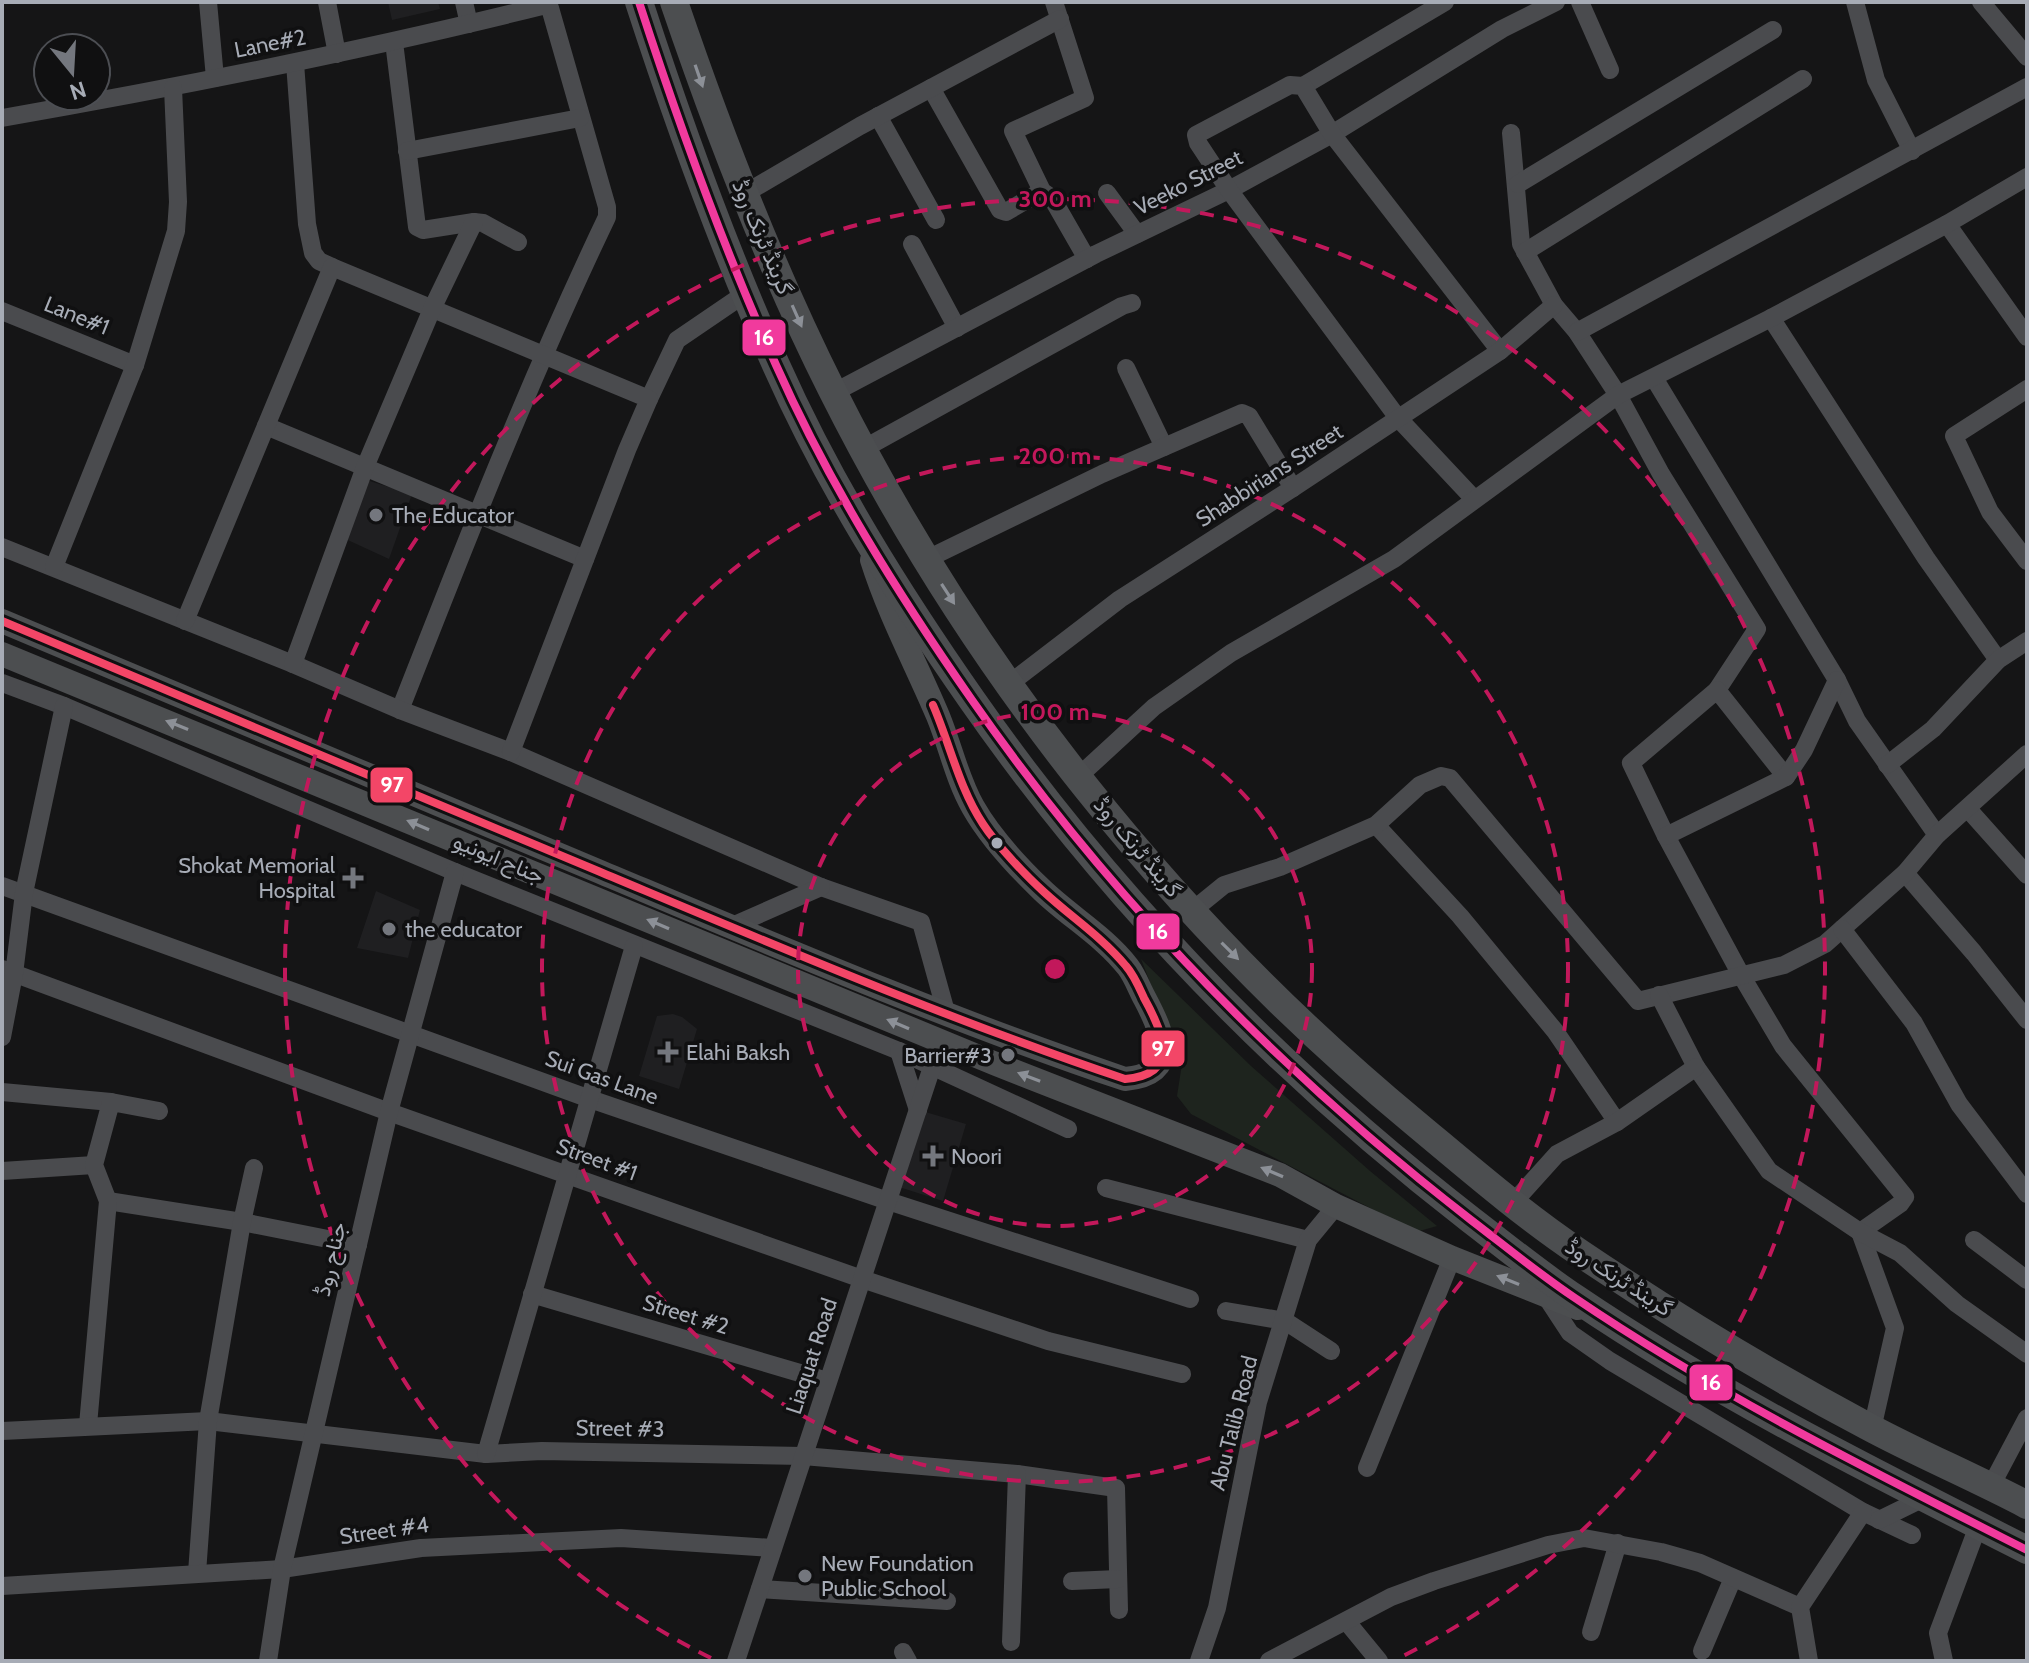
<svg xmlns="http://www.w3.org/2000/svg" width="2029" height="1663" viewBox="0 0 2029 1663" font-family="Cabin,Vazirmatn,sans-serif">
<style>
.built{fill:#1f1f21}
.green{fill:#1e241e}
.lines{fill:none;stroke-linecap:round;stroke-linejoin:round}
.minor{stroke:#4a4b4e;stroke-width:18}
.major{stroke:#4c4e50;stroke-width:24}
.highway{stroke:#4c4e50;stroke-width:28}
.bus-1-casing{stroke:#101011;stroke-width:14}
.bus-2-casing{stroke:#101011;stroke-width:14}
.bus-1{stroke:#f13a9d;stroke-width:8}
.bus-2{stroke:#f34667;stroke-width:8}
.oneway{fill:#8c9097}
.ring{fill:none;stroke:#c2185b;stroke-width:4;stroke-dasharray:14 10}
.poi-dot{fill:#74777e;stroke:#101011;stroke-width:3}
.bus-dot{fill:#a7acb6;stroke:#101011;stroke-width:3}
.labels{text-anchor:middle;stroke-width:7;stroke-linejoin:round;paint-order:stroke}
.street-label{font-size:22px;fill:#a7acb6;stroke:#101011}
.poi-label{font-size:22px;fill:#a7acb6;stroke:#101011;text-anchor:start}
.centre{fill:#c2185b;stroke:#101011;stroke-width:4}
.ring-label{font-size:24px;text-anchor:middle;font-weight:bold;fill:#c2185b;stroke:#101011;stroke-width:7;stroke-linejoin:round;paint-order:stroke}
.line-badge{stroke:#101011;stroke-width:3}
.badge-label{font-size:22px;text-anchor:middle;font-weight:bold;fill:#fff}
</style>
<rect width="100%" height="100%" fill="#151516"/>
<g class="built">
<path d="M388 2H438L440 9 392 20Z"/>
<path d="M363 479 412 494 389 559 339 536Z"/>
<path d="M376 891 420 910 408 958 357 948Z"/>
<path d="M673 1014 682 1017 697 1029 679 1089 639 1076 657 1016Z"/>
<path d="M922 1111 966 1124 943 1201 899 1187Z"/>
</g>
<path class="green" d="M1141 959 1251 1066 1370 1171 1437 1226 1416 1232 1191 1114 1177 1096 1182 1064Z"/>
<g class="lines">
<g class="minor">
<path d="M208 2 215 78"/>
<path d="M327 2 337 54"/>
<path d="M464 2 469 24"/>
<path d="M1054 2 1085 98 1013 131 1042 191 1052 198 1087 259"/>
<path d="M1580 2 1610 70"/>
<path d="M1855 2 1876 80 1912 151"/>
<path d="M1981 2 2027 57"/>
<path d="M394 42 417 227 423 230 474 222 483 223 518 242"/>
<path d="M295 63 307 224 313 253 319 261 332 267"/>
<path d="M1303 86 1445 2"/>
<path d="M931 88 1000 210 1006 212 1042 191"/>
<path d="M878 116 936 220"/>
<path d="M2 118C185 86 366 50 546 5L550 8 607 207V217C530 378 465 544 400 710"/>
<path d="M1511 133 1521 244 1554 305 1577 332 1618 395 1661 474 1757 629 1717 690"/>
<path d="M407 151 580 118"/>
<path d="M1518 184 1773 30"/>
<path d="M1107 193 1137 234"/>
<path d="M744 194 860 126 1060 19"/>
<path d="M1947 224 2027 337"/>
<path d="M912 244 957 328"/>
<path d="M1525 252 1803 79"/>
<path d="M2 311 135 365"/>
<path d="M1771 318 1926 558 1998 660"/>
<path d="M1577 332 2027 87"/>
<path d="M1126 368 1164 447"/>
<path d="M1654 378 1837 680 1857 721 1937 835"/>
<path d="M2027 389 1954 436 1990 512 2027 561"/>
<path d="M833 393 1096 254 1229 190 1332 134 1502 29 1556 2"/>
<path d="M649 399 677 340 746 293"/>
<path d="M266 426 585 559"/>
<path d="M863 449 1122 306 1132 303"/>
<path d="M1474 499 1398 418 1229 190 1198 143 1196 135 1290 85 1303 86 1332 134 1500 351"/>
<path d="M2 547 293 664 400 710 511 752 821 887 921 922 946 1012"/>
<path d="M925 560 1102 474 1242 413 1249 416 1293 488"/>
<path d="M54 567 135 365 176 231 178 202 173 88"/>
<path d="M185 621 332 267 649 399 627 450 511 752"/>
<path d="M293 664 365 467 432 309 474 222"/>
<path d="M2 683 64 706 455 872 899 1051 1068 1129"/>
<path d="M1009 684 1120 599 1293 488 1500 351 1554 305"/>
<path d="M1887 765 1933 729 1998 660 2027 641"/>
<path d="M1079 776 1154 707 1231 653 1394 559 1618 395 1771 318 1947 224 2027 177"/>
<path d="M1786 777 1717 690 1631 763 1666 836 1741 975 1783 1046 1905 1197 1900 1204 1860 1232 1895 1328 1872 1429"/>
<path d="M1968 809 2027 875"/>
<path d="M1376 825 1460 916 1555 1031 1617 1122"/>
<path d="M1666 836 1786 777 1804 750 1837 680"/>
<path d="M1905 873 1974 953 2027 1020"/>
<path d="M2 886 590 1099 888 1201 1190 1299"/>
<path d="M1192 911 1224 885 1280 867 1376 825 1420 785 1441 776 1450 778 1638 1001 1642 1000 1784 965 1825 944 1905 873 1937 835 2027 754"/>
<path d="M730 927 821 887"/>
<path d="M1842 929 1914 1023 1959 1104 2027 1194"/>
<path d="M2 969 389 1112 862 1279 1048 1341 1182 1374"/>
<path d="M1659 995 1696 1067 1769 1171 1860 1232 1900 1253 1957 1304 2027 1354"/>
<path d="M2 1037 14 974 24 893 64 706"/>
<path d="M899 1051 918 1110"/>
<path d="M2 1092 111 1102"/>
<path d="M2 1171 94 1165"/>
<path d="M1106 1188 1308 1240"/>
<path d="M108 1201 242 1222 358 1245"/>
<path d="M1512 1204 1557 1154 1617 1122 1696 1067"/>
<path d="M1974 1240 2027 1280"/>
<path d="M532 1294 827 1381"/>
<path d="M1545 1295 1570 1333 1610 1361 1863 1512 1912 1535"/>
<path d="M1226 1311 1285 1321 1331 1351"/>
<path d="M88 1425 108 1201 94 1165 111 1102 159 1111"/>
<path d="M2 1431 208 1421 486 1454 542 1451 803 1456 1017 1474 1116 1488 1119 1610"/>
<path d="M486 1454 634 946"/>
<path d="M1367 1468 1452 1258"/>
<path d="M1991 1486 2027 1418"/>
<path d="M1879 1520 1924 1498"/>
<path d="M197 1573 208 1421 242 1222 254 1168"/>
<path d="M1072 1581 1118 1579"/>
<path d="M2 1586 282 1569 421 1548 621 1538 773 1548"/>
<path d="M760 1589 947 1601"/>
<path d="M1347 1622 1379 1661"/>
<path d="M1591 1632 1618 1543"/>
<path d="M1011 1642 1017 1474"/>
<path d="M1702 1651 1733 1578"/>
<path d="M903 1652 908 1661"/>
<path d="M268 1661 282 1569 389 1112 455 872"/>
<path d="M736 1661 932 1067"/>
<path d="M1199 1661 1217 1608 1258 1402 1308 1240 1336 1206"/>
<path d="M1269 1661 1391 1597 1434 1581 1548 1545 1584 1538 1661 1552 1700 1563 1800 1607"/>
<path d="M1809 1661 1800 1607 1863 1512"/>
<path d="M1944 1661 1938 1633 1978 1526"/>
</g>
<g class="major">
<path d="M2 621C201 705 399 788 598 871 772 944 947 1019 1125 1079 1181 1074 1163 1033 1145 999 1139 988 1135 976 1128 967 1104 936 1070 917 1042 890 1017 866 990 837 973 807 957 779 950 745 938 716 916 664 889 614 872 560"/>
<path d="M2 654 996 1064 1280 1175 1336 1206 1452 1258 1578 1308"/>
</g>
<g class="highway">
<path d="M639 2C679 125 723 247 776 365 829 484 898 594 972 700 1111 899 1280 1072 1471 1220 1505 1246 1539 1274 1575 1298 1718 1395 1873 1472 2027 1550"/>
<path d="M674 2C719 134 769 265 832 390 973 671 1173 923 1415 1123 1469 1168 1522 1214 1580 1253 1672 1315 1769 1374 1867 1426 1919 1454 1974 1477 2027 1505"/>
</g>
<defs>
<path id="bus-1" d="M639 2C679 125 723 247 776 365 829 484 898 594 972 700 1111 899 1280 1072 1471 1220 1505 1246 1539 1274 1575 1298 1718 1395 1873 1472 2027 1550"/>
<path id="bus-2" d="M2 621C201 705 399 788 598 871 772 944 947 1019 1125 1079 1182 1074 1163 1032 1144 998 1139 987 1134 975 1126 966 1102 937 1071 917 1044 892 1026 876 996 844 983 824 959 788 950 744 933 705"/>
</defs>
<use href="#bus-1" class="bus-1-casing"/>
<use href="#bus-2" class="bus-2-casing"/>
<use href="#bus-1" class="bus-1"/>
<use href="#bus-2" class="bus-2"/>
</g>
<defs><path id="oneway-solid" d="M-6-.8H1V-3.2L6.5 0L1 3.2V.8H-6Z" transform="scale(2)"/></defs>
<g class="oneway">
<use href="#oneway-solid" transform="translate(699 76) rotate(71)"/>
<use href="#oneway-solid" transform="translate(797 316) rotate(66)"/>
<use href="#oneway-solid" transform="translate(948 594) rotate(57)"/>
<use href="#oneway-solid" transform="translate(177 725) rotate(-158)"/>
<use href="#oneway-solid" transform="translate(418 825) rotate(-157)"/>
<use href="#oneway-solid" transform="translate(658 924) rotate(-157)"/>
<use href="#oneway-solid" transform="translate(1230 951) rotate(45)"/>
<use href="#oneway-solid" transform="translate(898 1024) rotate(-157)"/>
<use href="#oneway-solid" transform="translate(1029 1077) rotate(-159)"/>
<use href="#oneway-solid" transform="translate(1272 1172) rotate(-157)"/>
<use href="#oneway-solid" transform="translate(1508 1280) rotate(-158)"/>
</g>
<g class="ring">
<circle cx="1055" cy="969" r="257"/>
<circle cx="1055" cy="969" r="513"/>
<path d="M711 1658A770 770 0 1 1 1399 1658"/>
</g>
<g class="poi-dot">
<circle cx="376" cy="515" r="8"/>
<path d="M349 866h8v8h8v8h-8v8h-8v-8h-8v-8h8z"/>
<circle cx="389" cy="929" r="8"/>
<path d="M664 1040h8v8h8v8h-8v8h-8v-8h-8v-8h8z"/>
<circle cx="1008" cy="1055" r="8"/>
<path d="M929 1144h8v8h8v8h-8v8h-8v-8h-8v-8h8z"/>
<circle cx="805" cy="1576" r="8"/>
</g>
<circle class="bus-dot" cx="997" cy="843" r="7"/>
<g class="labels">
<g class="street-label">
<text transform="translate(270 43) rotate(-11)" y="8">Lane#2</text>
<text transform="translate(1188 182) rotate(-27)" y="8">Veeko Street</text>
<text transform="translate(763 237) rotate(67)" y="8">گرینڈ ٹرنک روڈ</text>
<text transform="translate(77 315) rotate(22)" y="8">Lane#1</text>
<text transform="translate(1269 475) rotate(-33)" y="8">Shabbirians Street</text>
<text transform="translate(1138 847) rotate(50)" y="8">گرینڈ ٹرنک روڈ</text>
<text transform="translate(499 858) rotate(23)" y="8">جناح ایونیو</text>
<text transform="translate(602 1077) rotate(20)" y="8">Sui Gas Lane</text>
<text transform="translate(597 1159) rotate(20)" y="8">Street #1</text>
<text transform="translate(330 1259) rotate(-77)" y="8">جناح روڈ</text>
<text transform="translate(1619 1277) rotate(33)" y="8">گرینڈ ٹرنک روڈ</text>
<text transform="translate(686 1314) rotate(17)" y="8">Street #2</text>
<text transform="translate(811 1356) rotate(-72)" y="8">Liaquat Road</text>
<text transform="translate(1233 1423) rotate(-76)" y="8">Abu Talib Road</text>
<text transform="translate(620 1428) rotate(1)" y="8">Street #3</text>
<text transform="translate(384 1530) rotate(-8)" y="8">Street #4</text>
</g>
<g class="poi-label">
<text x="392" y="523">The Educator</text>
<text x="335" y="873" text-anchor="end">Shokat Memorial<tspan x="335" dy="25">Hospital</tspan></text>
<text x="405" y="937">the educator</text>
<text x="686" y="1060">Elahi Baksh</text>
<text x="992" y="1063" text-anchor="end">Barrier#3</text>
<text x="951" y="1164">Noori</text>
<text x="821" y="1571">New Foundation<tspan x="821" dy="25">Public School</tspan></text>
</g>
</g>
<circle cx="1055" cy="969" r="12" class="centre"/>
<g class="ring-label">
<text x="1055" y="207">300 m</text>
<text x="1055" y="464">200 m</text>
<text x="1055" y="720">100 m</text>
</g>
<g class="line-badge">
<rect x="741" y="318" width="46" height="39" rx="8" fill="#f13a9d"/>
<rect x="369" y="766" width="45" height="38" rx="8" fill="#f34667"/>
<rect x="1135" y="912" width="46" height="39" rx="8" fill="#f13a9d"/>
<rect x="1140" y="1029" width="46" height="39" rx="8" fill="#f34667"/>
<rect x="1688" y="1363" width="46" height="39" rx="8" fill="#f13a9d"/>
</g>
<g class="badge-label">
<text x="764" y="345">16</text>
<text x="392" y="792">97</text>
<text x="1158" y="939">16</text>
<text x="1163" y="1056">97</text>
<text x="1711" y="1390">16</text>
</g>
<rect width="2029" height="1663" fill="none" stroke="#a7acb6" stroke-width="8"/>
<g transform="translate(72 72) rotate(162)"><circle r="38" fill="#101011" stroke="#4c4e53" stroke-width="2"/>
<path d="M0-6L14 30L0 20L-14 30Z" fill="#74777e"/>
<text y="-12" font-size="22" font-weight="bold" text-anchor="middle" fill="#a7acb6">N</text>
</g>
</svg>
